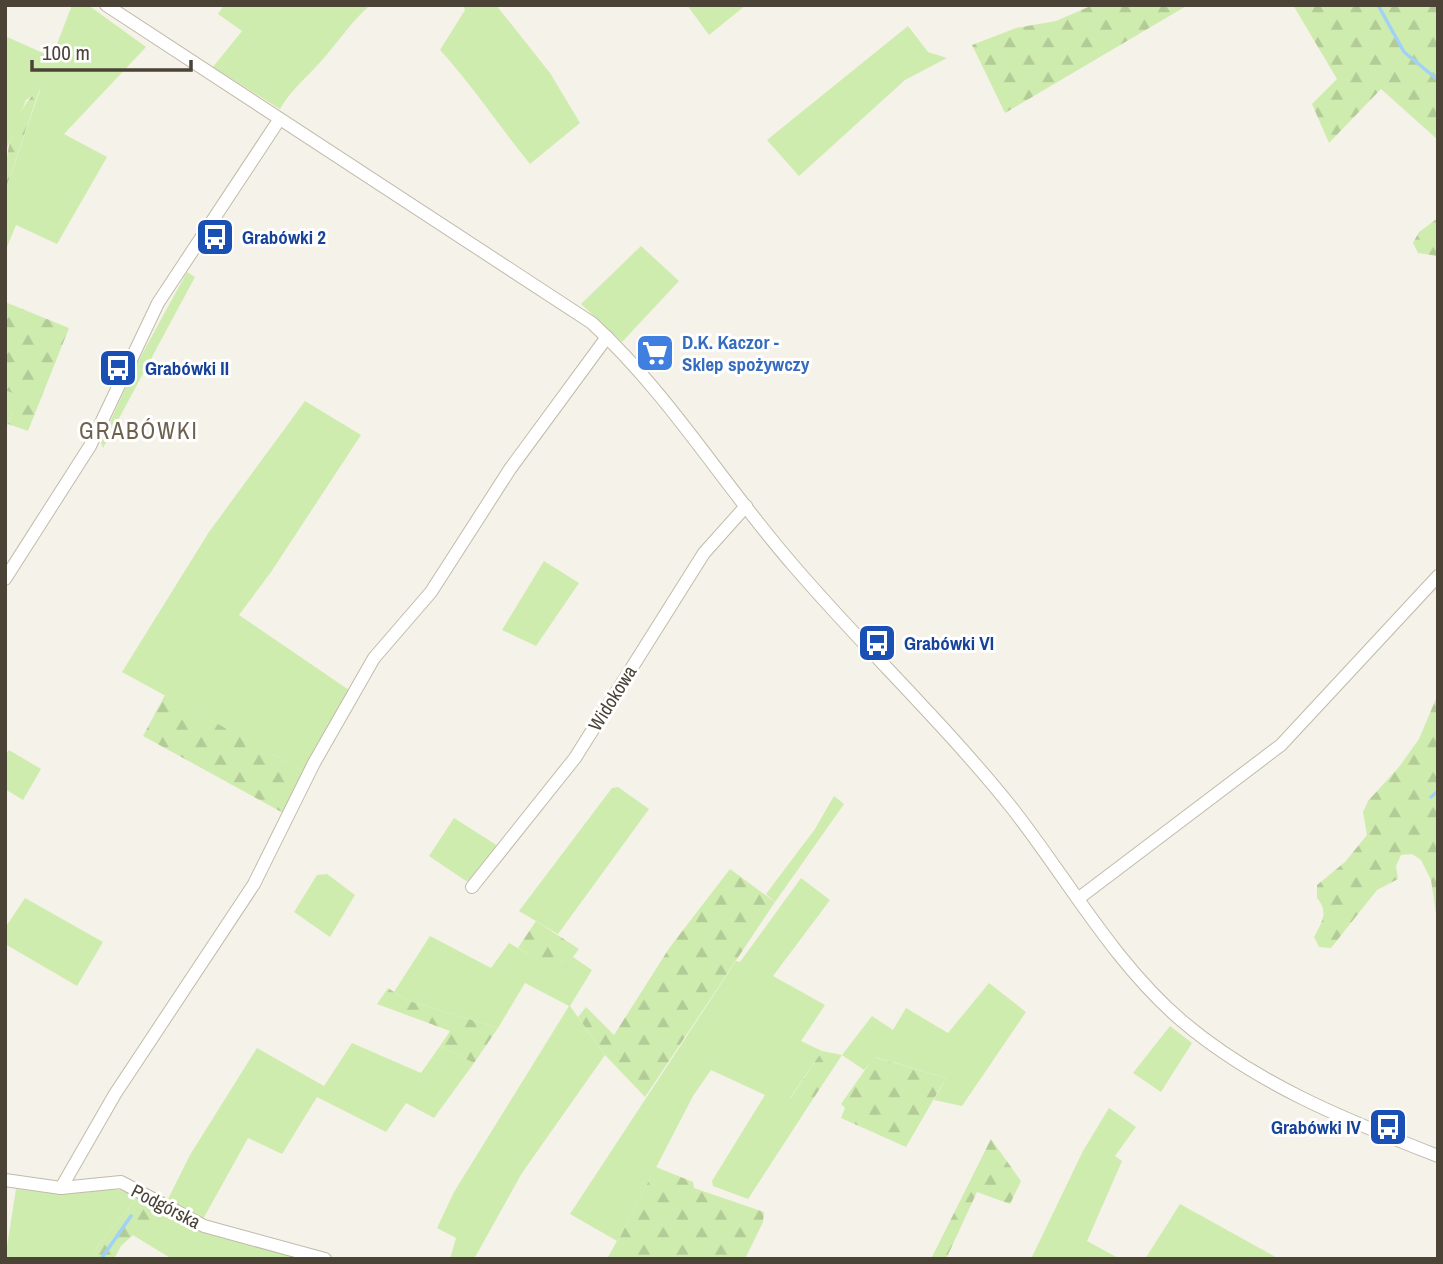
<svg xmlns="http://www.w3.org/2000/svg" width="1443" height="1264" viewBox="0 0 1443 1264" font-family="'Archivo Narrow',sans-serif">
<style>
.grass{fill:#cfecaf}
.forest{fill:url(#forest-firs)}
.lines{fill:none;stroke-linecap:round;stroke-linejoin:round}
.stream{stroke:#a1d1f6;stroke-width:3.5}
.minor-casing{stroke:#c2baaa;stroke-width:14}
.minor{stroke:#fff;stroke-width:12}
.labels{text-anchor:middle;stroke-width:6;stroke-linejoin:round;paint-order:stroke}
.transit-label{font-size:19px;font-weight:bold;fill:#164399;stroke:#fff;text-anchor:start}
.shop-label{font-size:19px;font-weight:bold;fill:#366cbe;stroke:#fff;text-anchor:start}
.street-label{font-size:19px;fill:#4a4336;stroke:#fff}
.quarter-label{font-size:23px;letter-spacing:2px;fill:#6e614d;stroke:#fff}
</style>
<defs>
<pattern id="forest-firs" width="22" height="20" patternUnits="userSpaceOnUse" patternTransform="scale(1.75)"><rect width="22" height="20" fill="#cfecaf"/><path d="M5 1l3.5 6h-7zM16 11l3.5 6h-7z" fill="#b3cc97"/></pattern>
</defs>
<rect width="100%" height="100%" fill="#f5f2e9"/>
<g class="grass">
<path d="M72 5H88L146 47 64 134 107 157 57 244 16 225 5 252V191L40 90 26 100 5 153V36L52 57Z"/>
<path d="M224 5H367L369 6C347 26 332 51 311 72 299 84 289 94 280 109L213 67 242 31 218 14Z"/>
<path d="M463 5H496L550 73 580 123 530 164C499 126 473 86 440 50L465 10Z"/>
<path d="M687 5H746L709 35Z"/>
<path d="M908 26 928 52 947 58 905 80 799 176 767 140Z"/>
<path d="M641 246 679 281 622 342 581 304Z"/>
<path d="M187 272 195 277 103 448 101 442 135 367Z"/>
<path d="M5 390 21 395 5 430Z"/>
<path d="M305 401 361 435 271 572 239 615 349 690 305 772 122 672 209 532Z"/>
<path d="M544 561 579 583 536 646 502 630Z"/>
<path d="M9 750 41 769 23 800 5 789V756Z"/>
<path d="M618 787 649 809 558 934 519 911 612 788Z"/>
<path d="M834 796 844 804 775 902 766 894 815 829Z"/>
<path d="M454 818 498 846 472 881H466L429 856Z"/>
<path d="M327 874 355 895 330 937 294 912 317 875Z"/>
<path d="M801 878 830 900 773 976 825 1005 801 1041 822 1051 790 1098 813 1099 748 1199 713 1186 712 1181 765 1095 711 1070 693 1096 618 1241 644 1258 607 1259 617 1241 570 1214 736 961 740 962Z"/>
<path d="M25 898 103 942 77 986 5 944V928Z"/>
<path d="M430 936 491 968 509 943 560 973 573 957 592 970 570 1006 605 1055 522 1173 474 1259H450L456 1238 437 1228 454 1192 569 1006 525 983 498 1028 406 1000 394 992Z"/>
<path d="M989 983 1026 1012 962 1106 934 1100 946 1078 875 1057 864 1070 842 1055 872 1016 893 1030 906 1008 948 1033Z"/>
<path d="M1170 1026 1192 1043 1161 1092 1133 1073Z"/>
<path d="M352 1043 421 1073 440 1046 474 1063 434 1118 406 1103 386 1132 317 1097 282 1154 248 1138 202 1221 167 1201 190 1155 257 1048 324 1086Z"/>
<path d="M1109 1108 1136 1127 1115 1156 1122 1161 1087 1241 1120 1259H1031L1083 1151Z"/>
<path d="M100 1187 127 1191 138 1197 98 1246 91 1259H5L16 1189 58 1194Z"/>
<path d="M1180 1204 1279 1259H1145Z"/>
<path d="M168 1215 198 1229 301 1259H172L144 1242Z"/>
</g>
<g class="forest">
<path d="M1093 5H1188L1005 113 972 45 1016 28 1056 21Z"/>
<path d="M1293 5H1438V140L1381 89 1329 143 1312 104 1337 79Z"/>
<path d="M40 88 5 191C5 154 11 113 40 88Z"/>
<path d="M1438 218V256L1418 253 1413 243 1419 232Z"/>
<path d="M5 302 69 328 28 431 8 424 20 396 5 390Z"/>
<path d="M1438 694V927L1431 880 1421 860 1412 854 1401 855 1396 866 1398 879 1377 890 1331 948 1319 947 1314 937C1322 922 1329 912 1317 898V885L1345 862 1367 835 1363 812 1368 801 1399 767 1419 739Z"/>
<path d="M165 695 305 772 285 814 143 736Z"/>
<path d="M730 869 775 902 645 1097 605 1055 578 1017 586 1007 614 1035 670 947Z"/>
<path d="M536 921 579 949 560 974 518 948Z"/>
<path d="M388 988 406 1000 498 1028 474 1063 440 1046 450 1031 377 1004Z"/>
<path d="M822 1051 842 1055 813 1099H790Z"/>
<path d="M874 1057 946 1078 906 1147 841 1118 845 1108 841 1104Z"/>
<path d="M991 1139 1021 1181 1010 1204 977 1192 946 1259H931Z"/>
<path d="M656 1167 693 1182 694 1188 764 1212 763 1222 745 1259H643L618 1241Z"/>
<path d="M138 1197 169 1216 144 1242 133 1235 121 1246 114 1259H91L98 1246Z"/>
</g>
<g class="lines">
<g class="stream">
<path d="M1378 5 1404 52 1438 80"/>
<path d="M1431 797 1438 791"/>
<path d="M101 1259 131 1216"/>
</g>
<defs>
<g id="minor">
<path d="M106 5 592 323C670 395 724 486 793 565 864 648 944 723 1012 808 1067 878 1113 962 1182 1021 1256 1084 1348 1121 1438 1156"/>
<path d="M5 579 90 446 158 303 279 120"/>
<path d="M472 887 575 758 704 553 746 506"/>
<path d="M1079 898 1281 745 1438 576"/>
<path d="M5 1180 61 1188 121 1182 204 1226 325 1259"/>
<path d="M61 1188 115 1094 254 884 314 763 374 658 431 592 510 469 607 337"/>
</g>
</defs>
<use href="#minor" class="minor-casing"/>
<use href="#minor" class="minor"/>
</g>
<defs>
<symbol id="bus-square" viewBox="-11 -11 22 22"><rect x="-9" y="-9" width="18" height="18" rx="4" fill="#1a4fb4" stroke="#fff"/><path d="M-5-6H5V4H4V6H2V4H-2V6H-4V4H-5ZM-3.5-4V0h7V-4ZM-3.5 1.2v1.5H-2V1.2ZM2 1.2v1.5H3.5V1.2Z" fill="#fff"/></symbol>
<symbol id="supermarket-square" viewBox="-11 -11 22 22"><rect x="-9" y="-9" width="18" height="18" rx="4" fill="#3f7fe0" stroke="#fff"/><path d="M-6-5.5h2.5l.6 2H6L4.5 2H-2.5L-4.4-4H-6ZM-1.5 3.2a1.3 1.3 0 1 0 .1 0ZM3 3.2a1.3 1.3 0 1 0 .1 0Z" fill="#fff"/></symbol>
</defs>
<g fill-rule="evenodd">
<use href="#bus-square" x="193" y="215" width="44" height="44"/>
<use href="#supermarket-square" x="633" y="331" width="44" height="44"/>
<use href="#bus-square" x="96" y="346" width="44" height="44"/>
<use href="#bus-square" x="855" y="621" width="44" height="44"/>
<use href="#bus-square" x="1366" y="1105" width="44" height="44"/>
</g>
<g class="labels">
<g class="transit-label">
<text x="242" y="244">Grabówki 2</text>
<text x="145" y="375">Grabówki II</text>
<text x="904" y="650">Grabówki VI</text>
<text x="1361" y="1134" text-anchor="end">Grabówki IV</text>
</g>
<g class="shop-label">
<text x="682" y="349">D.K. Kaczor -<tspan x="682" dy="22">Sklep spożywczy</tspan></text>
</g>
<g class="street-label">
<text transform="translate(612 698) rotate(-58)" y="7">Widokowa</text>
<text transform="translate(166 1206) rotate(27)" y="7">Podgórska</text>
</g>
<g class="quarter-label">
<text x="139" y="439">GRABÓWKI</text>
</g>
</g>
<rect width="1443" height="1264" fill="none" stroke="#4a4336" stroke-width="14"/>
<path d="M32 60v10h159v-10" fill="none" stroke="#4a4336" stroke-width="3.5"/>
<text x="42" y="60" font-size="21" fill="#4a4336" stroke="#ffffff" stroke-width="5" paint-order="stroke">100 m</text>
</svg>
